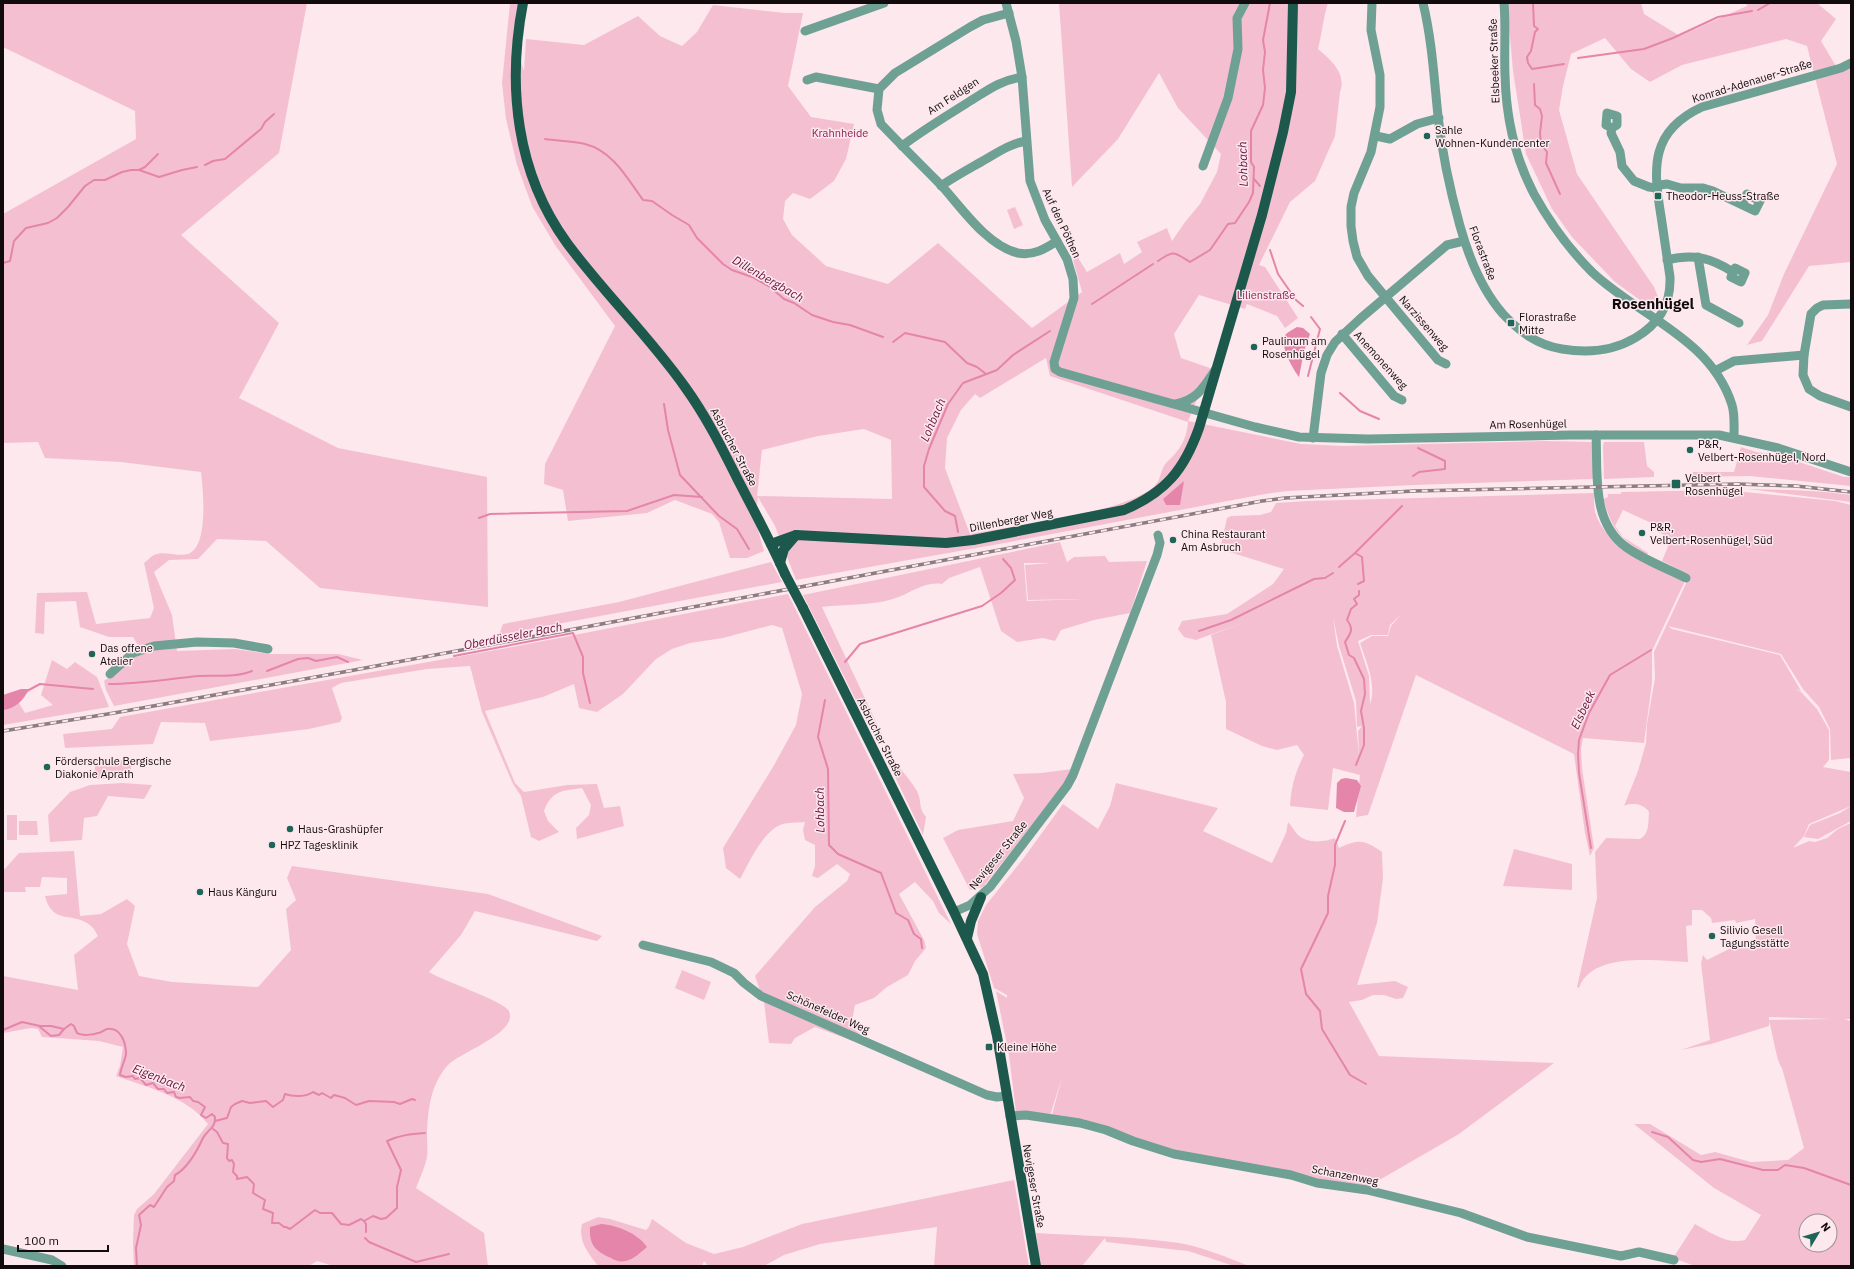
<svg xmlns="http://www.w3.org/2000/svg" width="1854" height="1269" viewBox="0 0 1854 1269" font-family="'IBM Plex Sans',sans-serif">
<style>
.green{fill:#f4c0d1;fill-rule:evenodd}
.water{fill:#e585a9}
.lines{fill:none;stroke-linecap:round;stroke-linejoin:round}
.stream{stroke:#e585a9;stroke-width:2}
.minor{stroke:#6fa094;stroke-width:9}
.major{stroke:#1d584c;stroke-width:10}
.rail-casing{stroke:#8b7d81;stroke-width:3.5}
.rail{stroke:#fde8ee;stroke-width:2;stroke-dasharray:6;stroke-linecap:butt}
.major-bridge{stroke:#1d584c;stroke-width:10}
.poi-dot{fill:#1e6457;stroke:#fde8ee;stroke-width:1.5}
.labels{text-anchor:middle;stroke-width:3;stroke-linejoin:round;paint-order:stroke}
.street-label{font-size:11px;fill:#110b0d;stroke:#fde8ee}
.poi-label{font-size:11px;fill:#110b0d;stroke:#fde8ee;text-anchor:start}
.park-label{font-size:11px;fill:#8e1d53;stroke:#fde8ee}
.water-label{font-size:12px;font-style:italic;fill:#650f39;stroke:#fde8ee}
.district-label{font-size:15px;font-weight:bold;fill:#110b0d;stroke:#fde8ee}
</style>
<rect width="100%" height="100%" fill="#fde8ee"/>
<g class="green">
<path d="M3 3H307L279 153 181 235 279 323 239 398 338 448 487 477 488 607 320 588 266 541 217 539 198 559 169 560 154 572 172 615 177 651 235 649 269 654H338L363 660 114 706 106 690 104 681 142 652 133 637H109L80 627 76 601 45 602 44 634 35 633 37 593 87 592 96 624 150 618 154 608 144 563C147 561 150 557 154 555 163 550 178 557 188 554 209 547 203 490 201 472L121 462 45 458 38 442 3 443V214L136 139 135 111 3 47Z"/>
<path d="M510 3H519L513 40 524 71 526 39 584 45 638 16 660 36 682 46 697 32 713 5 785 13H803L788 86 811 117 854 124 846 159 834 181 810 199 793 193 785 201 783 219 792 235 826 266 888 284 938 243 1032 328 1082 292 1068 242 1087 272 1120 253 1124 264 1142 252 1137 242 1167 228 1172 241 1185 222 1200 204 1217 172 1221 154 1178 108 1159 73 1118 139 1072 187 1059 3H1328C1323 18 1322 34 1318 49 1331 60 1347 74 1340 92L1335 136 1315 181 1290 202 1259 265 1265 267 1298 318 1285 328 1277 316 1247 304 1245 309 1199 295 1174 334 1181 358 1210 368 1188 421 1301 444 1343 446 1544 441 1592 442 1593 479 1415 485 1288 491 1265 494 1010 542 796 580 775 526 758 497 755 520 764 551 747 558H730L719 522 712 514 675 500 647 513 568 521 563 490 544 484 545 464 615 326 555 245 532 206 517 165 506 119 502 83ZM1046 358 1050 376 1188 422C1187 435 1183 445 1174 455 1172 458 1168 460 1166 463 1161 469 1161 477 1157 483 1138 511 1007 527 970 534L945 468 947 438 961 410 975 394 980 398ZM864 429 891 440 892 499 757 496 762 450 818 436Z"/>
<path d="M1507 3H1641L1644 14 1680 36 1747 6 1746 3H1817L1836 19 1821 41 1840 73 1851 68V262L1809 266 1762 341 1747 345 1768 315 1784 274 1837 164 1807 46 1786 39 1682 65 1650 82 1631 69 1605 38 1571 54 1563 86 1559 110 1577 174 1654 287 1661 304 1655 311 1615 282 1572 237 1552 209 1526 154 1513 71Z"/>
<path d="M1015 207 1023 225 1014 229 1007 210Z"/>
<path d="M1604 442H1644L1647 466 1654 472V477L1604 479 1603 446Z"/>
<path d="M1741 447 1756 452 1778 455 1844 477H1851V486L1749 476 1693 477V472H1734Z"/>
<path d="M1748 489C1782 490 1817 490 1851 495V502Z"/>
<path d="M1725 490 1835 501 1851 505V758L1831 760 1830 729 1819 707 1803 689 1781 654 1668 626 1672 629 1780 655 1801 691 1795 689 1801 692 1817 709 1829 730V760L1823 767 1851 772V806L1809 824 1804 836 1793 848 1809 841 1815 842 1827 838 1838 829 1851 823V1019H1844L1851 1021V1266H1695L1673 1258 1695 1224C1710 1232 1727 1245 1745 1240L1761 1215 1714 1188 1634 1124H1650L1701 1155 1715 1152 1751 1162 1788 1160 1804 1148 1782 1068C1777 1064 1772 1030 1769 1021V1026L1711 1044 1681 1050 1710 1040 1701 963 1703 955 1707 960 1735 946 1756 942 1755 919 1736 923 1735 920 1712 923 1711 918 1702 910H1692V925L1686 926 1688 962C1657 961 1592 951 1579 988L1577 987 1597 898 1595 852 1606 838 1640 839C1650 833 1648 822 1649 812 1644 804 1632 802 1624 806L1638 771 1646 743 1647 724 1655 678 1654 652 1690 575 1662 561 1671 539 1657 531 1658 526 1623 510 1615 526 1623 537 1648 553 1647 555C1618 537 1613 530 1603 499L1608 497V494H1621V492ZM1769 1017 1831 1019 1769 1020ZM1806 1221H1830V1245H1806Z"/>
<path d="M1594 493C1594 499 1594 506 1595 512 1604 546 1655 566 1684 580V583L1652 651V683L1644 743 1583 738 1581 749 1582 768 1594 848 1590 856 1585 833 1574 754 1416 675 1368 815 1356 817 1360 775 1333 768 1328 810 1290 806C1291 788 1295 772 1304 755L1297 745 1277 750 1262 746 1226 729V702L1211 635 1245 622 1196 640 1184 637 1178 629 1182 621 1227 614 1273 584 1284 569 1220 549 1227 518 1231 516 1260 515 1271 512 1276 503 1307 501ZM1402 613 1391 626 1388 636H1372L1360 643C1366 661 1377 685 1370 704L1369 676 1358 641 1371 635H1388L1390 625ZM1333 617 1339 646 1356 701 1357 727 1362 726 1358 731 1359 756 1354 703 1337 646Z"/>
<path d="M1060 542 1067 562 1074 557 1105 556 1109 562 1147 561 1130 613 1094 620 1061 630 1055 641 1043 638 1017 642 1001 631 980 567 949 578 942 584C924 581 910 594 893 599 871 606 845 604 822 607L885 741 878 744 803 595ZM1024 563H1051L1025 565 1028 600 1083 599 1027 601Z"/>
<path d="M771 562 782 582 499 635 503 624 619 602Z"/>
<path d="M788 594 951 924 939 913 933 901 915 882 899 894 924 940 926 948 915 961 908 975 887 987 874 998 855 1005 851 1026 862 1036 853 1041 815 1027 795 1038 791 1044 769 1043 764 1002 755 976 815 907 847 881 850 874 837 864 818 878 812 876 815 866V845L805 840 803 830 805 822C797 823 787 822 780 825 762 833 749 863 740 879L726 868 723 848 773 767 796 725 802 694 782 628 772 625 723 638 690 643 672 649 656 659 623 694 597 712 579 708 574 684 543 697 485 711 515 783 524 792 567 785 597 784 604 808 620 806 624 826 577 839 576 828 589 815 591 805 582 788C562 791 552 790 544 811L548 821 559 832 539 841 531 837 521 796 513 784 482 712 470 666 427 669 341 683 332 688 342 718 340 722 309 729 210 741 205 723 161 722 153 744 65 748 63 734 112 729 120 717 507 648Z"/>
<path d="M52 660 67 669 75 662 97 677 109 707 3 725V706L19 703 25 713 53 705 41 695Z"/>
<path d="M891 755C898 767 910 779 917 791 922 801 918 808 926 817L923 835 887 760Z"/>
<path d="M131 760V779H95V761Z"/>
<path d="M1072 769 1063 785 983 887 970 890 943 838 958 830 1013 821 1024 798 1013 774 1041 773Z"/>
<path d="M122 783 152 785 144 799 108 796 97 816 84 818 82 840 50 842 48 815 70 792 90 785Z"/>
<path d="M1116 783 1218 808 1203 831 1272 863 1286 833 1288 822C1292 826 1294 831 1298 835 1308 844 1324 842 1335 838L1339 848C1358 839 1364 839 1382 852L1383 878 1377 923 1357 985 1395 981 1408 987 1403 998 1396 999 1384 995H1373L1362 1000 1349 1002 1379 1056 1554 1063 1459 1134 1369 1186 1362 1187 1170 1151 1052 1115 1062 1077 1050 1116 1016 1112 1009 1055 996 991 1007 998V995L994 988 977 934 978 921 986 905 1023 859 1063 804 1098 829 1110 806Z"/>
<path d="M1851 806V821L1818 839 1804 837 1810 825 1840 813Z"/>
<rect x="7" y="815" width="10" height="25"/>
<path d="M19 821H37L38 835H19Z"/>
<path d="M1514 849 1572 864V890L1503 886Z"/>
<path d="M74 851 80 916 101 914 127 899 135 906 127 944 139 976 172 982 258 987 291 950 286 909 296 900 287 878 292 866 488 894 602 936 597 941 475 911 461 935 429 972C443 981 504 1001 509 1011 519 1033 459 1052 447 1066 430 1086 428 1110 427 1135 427 1142 428 1150 427 1157 425 1167 420 1178 416 1188L484 1233 488 1266H333L317 1261 309 1266H134L133 1243 134 1215 137 1209 154 1194 208 1124C186 1096 149 1088 116 1076L120 1066 123 1047 99 1041 42 1037 38 1029 31 1028 3 1033V976L78 990 74 955 98 936C96 933 94 928 91 926 75 911 52 926 45 896L67 894V878L42 877 40 887H25L26 892H3V871L19 853Z"/>
<path d="M682 970 711 982 704 1000 675 988Z"/>
<path d="M1014 1180 1029 1266H934L937 1227 820 1244 784 1255 764 1266H708L704 1261 702 1266H598C588 1253 578 1241 582 1224L598 1217 610 1219 646 1230 649 1227 652 1219 686 1243 714 1254 743 1247 802 1224Z"/>
<path d="M1036 1233C1083 1236 1132 1236 1179 1243 1203 1247 1226 1257 1249 1266H1234L1188 1251 1106 1242 1105 1238 1082 1266H1041Z"/>
</g>
<g class="water">
<path d="M1297 327 1303 328 1310 334 1304 351 1299 377C1293 369 1278 344 1286 334 1289 331 1294 329 1297 327Z"/>
<path d="M1184 481 1180 505H1166L1163 499Z"/>
<path d="M21 689H29C24 700 15 709 3 710V695Z"/>
<path d="M1346 778 1357 780 1361 786 1354 812H1344L1336 808 1337 783 1341 779Z"/>
<path d="M601 1224C616 1225 638 1233 647 1247 641 1252 634 1259 626 1261 620 1262 616 1261 611 1258 595 1251 589 1245 590 1227Z"/>
</g>
<g class="lines">
<g class="stream">
<path d="M1533 3 1534 26 1538 29 1535 32 1531 51 1527 57 1528 63 1532 69 1564 64"/>
<path d="M1804 3H1805"/>
<path d="M1758 10 1770 3"/>
<path d="M1578 58 1644 49 1673 38 1718 17 1752 11"/>
<path d="M1534 84 1535 105 1540 109 1542 116 1540 133 1541 144 1547 152 1546 163 1560 194"/>
<path d="M545 139C558 141 572 141 585 144 613 151 627 178 643 200L652 201 672 215 689 225 697 238 723 264 732 270 752 277 770 287 784 299 794 303 812 315 833 322 850 325 883 337"/>
<path d="M205 165 213 161 225 159 261 129 265 122 274 114"/>
<path d="M139 170 145 167 158 154"/>
<path d="M1254 179 1260 186"/>
<path d="M1270 250 1278 274 1296 300 1303 306"/>
<path d="M1158 261C1174 250 1174 252 1190 262L1210 250 1228 224 1235 223 1249 202 1253 193 1254 167 1251 162V131L1263 105 1265 88 1263 70 1265 52 1263 40 1270 3"/>
<path d="M3 263 10 261 14 241 26 228 48 223 57 218 68 207 85 186 94 180H105L122 172 131 170H139L159 177 182 170 197 167"/>
<path d="M1092 304 1153 264"/>
<path d="M893 342 905 333 945 342 967 363 977 367 986 374"/>
<path d="M1308 376 1320 329 1311 317"/>
<path d="M1340 393 1360 411 1379 419"/>
<path d="M664 404 668 430 680 475 719 516 737 529 749 549"/>
<path d="M1413 476 1419 472 1445 469V461L1418 448"/>
<path d="M479 518 490 514 627 511 674 495 702 497"/>
<path d="M958 532 955 516 945 511 924 487V466L929 449 948 404 963 383 997 370 1013 355 1050 331"/>
<path d="M1339 567 1355 553"/>
<path d="M1358 584 1364 581 1362 557 1355 553 1402 506"/>
<path d="M1199 631 1231 620 1314 579 1325 578 1333 573"/>
<path d="M454 656 573 633 583 657V673L590 703"/>
<path d="M845 662 860 644 982 606 1001 593 1015 580 1011 568 1003 559"/>
<path d="M267 671 298 659 308 658 316 661 337 657 348 662"/>
<path d="M109 684C139 684 168 679 198 676 216 675 235 678 252 671"/>
<path d="M27 691 40 684 93 689"/>
<path d="M825 700 818 737 828 769 829 845 838 854 881 873 896 913 908 920 914 934 921 939 922 948"/>
<path d="M1356 765 1364 745V728L1361 711 1365 694 1364 679 1354 658 1349 655 1345 642C1351 633 1354 629 1347 620L1351 609 1357 604 1354 599 1359 595V591"/>
<path d="M1345 821 1335 845V865L1328 896V913L1301 969 1306 994 1320 1011 1322 1029 1350 1075 1366 1084"/>
<path d="M1591 848 1579 773 1578 754 1579 740 1589 713 1610 675 1651 650"/>
<path d="M40 1027 51 1036 59 1035 64 1029"/>
<path d="M3 1030 22 1022 40 1026H51L64 1029 71 1024 74 1026 77 1033C82 1036 93 1035 98 1033 101 1033 104 1030 107 1029 121 1027 126 1043 126 1054 125 1061 121 1067 120 1075L126 1077 133 1076 135 1079 140 1078 146 1085 153 1083 158 1089H164L167 1093 174 1092 176 1097 180 1098 190 1097 193 1101 198 1102 205 1107 201 1115 206 1118 212 1114 215 1117C216 1128 207 1130 203 1138 197 1151 188 1168 175 1175L174 1181 167 1187 154 1207 150 1205 139 1215 141 1225 136 1248 137 1266"/>
<path d="M215 1121 227 1118 231 1107 235 1104 242 1101 250 1103 266 1101 273 1107 283 1100 285 1094C293 1097 306 1097 313 1092L319 1095 322 1093 331 1098 334 1095 345 1098 356 1105 369 1101 394 1102 400 1104 412 1099 415 1100"/>
<path d="M213 1129 217 1132 223 1143 228 1144 227 1158 229 1161 232 1160 234 1164 233 1172 237 1176V1179L247 1177 254 1184 253 1193 265 1200 263 1209 273 1213 272 1223H279L284 1227H286L290 1229 315 1210 320 1213H332L341 1224 349 1225 361 1219 364 1221"/>
<path d="M1652 1132 1668 1137 1693 1160 1701 1162 1720 1159 1763 1170H1778L1785 1165 1804 1168 1851 1185"/>
<path d="M364 1221 373 1216 381 1219 386 1218 397 1208V1187L401 1170 387 1141C400 1135 411 1134 425 1133"/>
<path d="M364 1221 366 1224V1232"/>
<path d="M365 1238 369 1242 416 1262 449 1254"/>
</g>
<g class="minor">
<path d="M1006 3 1016 41 1022 77 1030 181 1045 220 1067 259 1073 279 1074 298 1054 362 1055 369 1060 372 1255 427 1299 437 1368 439 1571 435H1719L1778 448 1851 472"/>
<path d="M1372 3 1371 30 1380 75V107L1371 152 1354 193 1351 207V226L1353 241 1357 257 1368 276 1438 360 1446 364"/>
<path d="M1423 3C1432 40 1434 78 1438 116 1442 153 1450 190 1460 226 1469 258 1481 289 1503 314 1520 332 1537 345 1562 349 1586 353 1613 351 1635 338 1659 324 1671 305 1670 277 1667 257 1664 237 1661 216 1653 168 1650 131 1702 107L1841 68 1851 63"/>
<path d="M1504 3C1506 27 1504 51 1505 75 1506 117 1515 158 1534 194 1550 223 1569 249 1592 272 1638 316 1711 338 1732 405 1735 415 1734 427 1734 438"/>
<path d="M1009 13 983 20 970 27 895 73 879 89 877 110 881 124C901 145 921 165 941 185 961 207 987 246 1018 253 1033 256 1045 249 1057 241"/>
<path d="M805 31 884 3"/>
<path d="M807 80 816 77 879 89"/>
<path d="M1612 128 1606 125 1607 113 1617 116V125L1612 128 1611 133 1620 152 1622 166 1634 181 1649 187 1656 188 1660 185 1667 184 1681 188H1703L1713 191 1755 211 1760 201 1747 194 1742 204"/>
<path d="M1376 136 1390 139 1417 124 1439 118"/>
<path d="M902 146C923 130 945 117 967 103 987 91 998 81 1022 77"/>
<path d="M1203 166 1228 98 1238 49 1237 18 1245 3"/>
<path d="M941 186C954 177 967 170 981 162 997 153 1009 144 1026 141"/>
<path d="M1698 257 1706 305 1739 323"/>
<path d="M1667 260C1693 253 1711 258 1733 272"/>
<path d="M1735 268 1745 273 1741 282 1731 277Z"/>
<path d="M1851 304 1823 305 1817 308 1811 314 1804 355 1803 375 1809 389 1820 396 1851 407"/>
<path d="M1342 334 1394 396 1402 400"/>
<path d="M1715 371 1734 361 1804 355"/>
<path d="M1176 404C1198 399 1203 388 1215 370"/>
<path d="M1596 435C1598 473 1591 522 1626 547 1644 560 1666 568 1686 578"/>
<path d="M1313 438 1321 373 1327 355 1335 342 1361 318 1447 245 1464 241"/>
<path d="M110 674 133 653 154 646 197 642 234 643 268 649"/>
<path d="M954 912 970 905 990 887 1067 786 1073 775 1157 555 1160 543 1158 535"/>
<path d="M643 945 711 962 734 973 744 983 761 996 987 1095 997 1097 1007 1096"/>
<path d="M1010 1116 1026 1115 1080 1123 1106 1130 1133 1141 1174 1154 1291 1175 1317 1183 1367 1190 1461 1213 1527 1237 1621 1256 1639 1252 1674 1260"/>
<path d="M3 1249 52 1260 62 1266"/>
</g>
<g class="major">
<path d="M523 3C507 86 516 173 567 243 604 293 649 336 685 387 706 416 722 448 738 480 754 511 771 542 785 574"/>
<path d="M771 544 796 535 946 543 973 540 1124 510C1166 492 1184 470 1199 428L1262 215 1283 132 1291 92 1293 3"/>
<path d="M780 563 784 549 796 535"/>
<path d="M803 608 954 912 983 974 997 1036 1036 1266"/>
<path d="M967 938 971 921 981 897"/>
</g>
<defs>
<path id="rail" d="M3 731 114 713 349 671 1262 501 1285 498 1414 491 1738 484 1796 486 1851 492"/>
</defs>
<use href="#rail" class="rail-casing"/>
<use href="#rail" class="rail"/>
<path class="major-bridge" d="M785 574 803 608"/>
</g>
<g class="poi-dot">
<circle cx="1427" cy="136" r="4"/>
<rect x="1654" y="192" width="8" height="8" rx="2"/>
<rect x="1507" y="319" width="8" height="8" rx="2"/>
<circle cx="1254" cy="347" r="4"/>
<circle cx="1690" cy="450" r="4"/>
<rect x="1671" y="479" width="10" height="10" rx="2"/>
<circle cx="1642" cy="533" r="4"/>
<circle cx="1173" cy="540" r="4"/>
<circle cx="92" cy="654" r="4"/>
<circle cx="47" cy="767" r="4"/>
<circle cx="290" cy="829" r="4"/>
<circle cx="272" cy="845" r="4"/>
<circle cx="200" cy="892" r="4"/>
<circle cx="1712" cy="936" r="4"/>
<rect x="985" y="1043" width="8" height="8" rx="2"/>
</g>
<g class="labels">
<g class="street-label">
<text transform="translate(1494 61) rotate(-92)" y="4">Elsbeeker Straße</text>
<text transform="translate(1752 81) rotate(-17)" y="4">Konrad-Adenauer-Straße</text>
<text transform="translate(953 96) rotate(-33)" y="4">Am Feldgen</text>
<text transform="translate(1062 223) rotate(65)" y="4">Auf den Pöthen</text>
<text transform="translate(1483 253) rotate(69)" y="4">Florastraße</text>
<text transform="translate(1424 323) rotate(49)" y="4">Narzissenweg</text>
<text transform="translate(1381 360) rotate(48)" y="4">Anemonenweg</text>
<text transform="translate(1528 424) rotate(-1)" y="4">Am Rosenhügel</text>
<text transform="translate(734 447) rotate(62)" y="4">Asbrucher Straße</text>
<text transform="translate(1011 520) rotate(-11)" y="4">Dillenberger Weg</text>
<text transform="translate(880 737) rotate(63)" y="4">Asbrucher Straße</text>
<text transform="translate(998 855) rotate(-51)" y="4">Nevigeser Straße</text>
<text transform="translate(828 1012) rotate(24)" y="4">Schönefelder Weg</text>
<text transform="translate(1345 1175) rotate(11)" y="4">Schanzenweg</text>
<text transform="translate(1034 1186) rotate(80)" y="4">Nevigeser Straße</text>
</g>
<g class="poi-label">
<text x="1435" y="134">Sahle<tspan x="1435" dy="13">Wohnen-Kundencenter</tspan></text>
<text x="1666" y="200">Theodor-Heuss-Straße</text>
<text x="1519" y="321">Florastraße<tspan x="1519" dy="13">Mitte</tspan></text>
<text x="1262" y="345">Paulinum am<tspan x="1262" dy="13">Rosenhügel</tspan></text>
<text x="1698" y="448">P&amp;R,<tspan x="1698" dy="13">Velbert-Rosenhügel, Nord</tspan></text>
<text x="1685" y="482">Velbert<tspan x="1685" dy="13">Rosenhügel</tspan></text>
<text x="1650" y="531">P&amp;R,<tspan x="1650" dy="13">Velbert-Rosenhügel, Süd</tspan></text>
<text x="1181" y="538">China Restaurant<tspan x="1181" dy="13">Am Asbruch</tspan></text>
<text x="100" y="652">Das offene<tspan x="100" dy="13">Atelier</tspan></text>
<text x="55" y="765">Förderschule Bergische<tspan x="55" dy="13">Diakonie Aprath</tspan></text>
<text x="298" y="833">Haus-Grashüpfer</text>
<text x="280" y="849">HPZ Tagesklinik</text>
<text x="208" y="896">Haus Känguru</text>
<text x="1720" y="934">Silivio Gesell<tspan x="1720" dy="13">Tagungsstätte</tspan></text>
<text x="997" y="1051">Kleine Höhe</text>
</g>
<g class="park-label">
<text x="840" y="137">Krahnheide</text>
<text x="1266" y="299">Lilienstraße</text>
</g>
<g class="water-label">
<text transform="translate(1243 164) rotate(-92)" y="4">Lohbach</text>
<text transform="translate(768 279) rotate(30)" y="4">Dillenbergbach</text>
<text transform="translate(933 420) rotate(-67)" y="4">Lohbach</text>
<text transform="translate(513 636) rotate(-11)" y="4">Oberdüsseler Bach</text>
<text transform="translate(1583 710) rotate(-65)" y="4">Elsbeek</text>
<text transform="translate(820 810) rotate(-91)" y="4">Lohbach</text>
<text transform="translate(159 1078) rotate(21)" y="4">Eigenbach</text>
</g>
<g class="district-label">
<text x="1653" y="309">Rosenhügel</text>
</g>
</g>
<rect width="1854" height="1269" fill="none" stroke="#110b0d" stroke-width="8"/>
<g transform="translate(1818 1233) rotate(52)"><circle r="19" fill="#fde8ee" stroke="#9f9094"/>
<path d="M0-3L7 15L0 10L-7 15Z" fill="#1e6457"/>
<text y="-6" font-size="11" font-weight="bold" text-anchor="middle" fill="#110b0d">N</text>
</g>
<path d="M18 1245v6h90v-6" fill="none" stroke="#110b0d" stroke-width="2"/>
<text x="24" y="1245" font-size="12" fill="#110b0d" stroke="#fde8ee" stroke-width="3" paint-order="stroke">100 m</text>
</svg>
